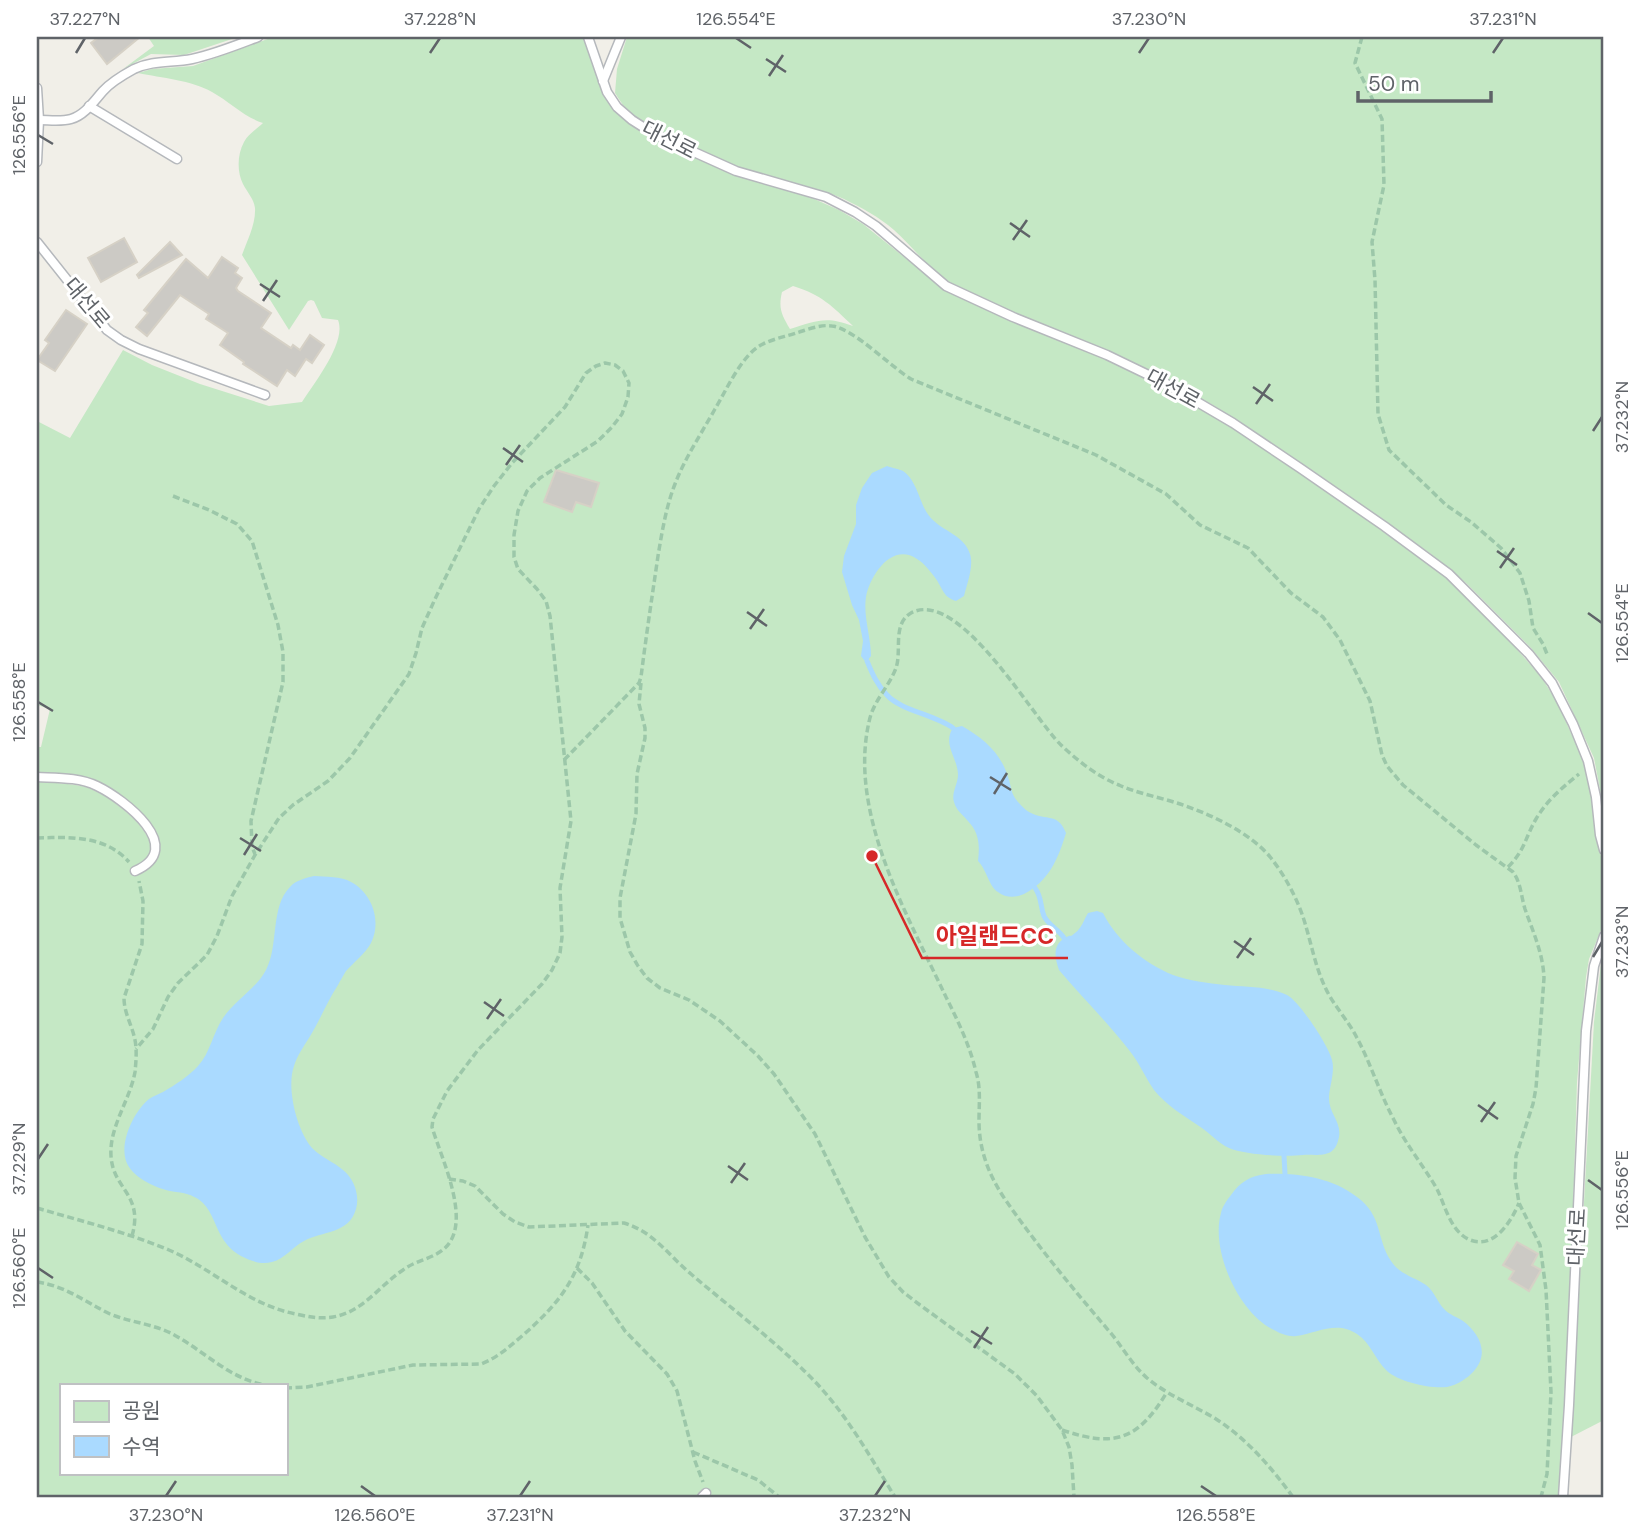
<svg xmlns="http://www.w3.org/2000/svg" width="1641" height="1534" viewBox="0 0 1641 1534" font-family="'DM Sans','Noto Sans KR',sans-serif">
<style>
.green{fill:#c5e8c5;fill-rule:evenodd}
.water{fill:#aadaff}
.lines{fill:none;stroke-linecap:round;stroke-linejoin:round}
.stream{stroke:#aadaff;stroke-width:5}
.building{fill:#cccac5;stroke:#d6d1c6;stroke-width:2}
.lane-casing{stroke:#b5b8bc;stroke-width:11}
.path{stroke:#9cc7a9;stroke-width:3.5;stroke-dasharray:7 3.5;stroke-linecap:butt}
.lane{stroke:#fff;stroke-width:8}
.ticks{fill:none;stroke:#5f6368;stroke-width:2.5}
.labels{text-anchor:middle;stroke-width:6;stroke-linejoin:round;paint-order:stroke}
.street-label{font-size:21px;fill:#5f6368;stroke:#fff}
.leader{fill:none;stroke:#d62828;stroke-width:2.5}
.callout-dot{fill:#d62828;stroke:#fff;stroke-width:2.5}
.callout-label{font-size:23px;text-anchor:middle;font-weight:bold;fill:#d62828;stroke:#fff;stroke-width:6;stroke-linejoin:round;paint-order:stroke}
.neatline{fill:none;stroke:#5f6368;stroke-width:2.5}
.ticks-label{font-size:18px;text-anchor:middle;fill:#5f6368}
</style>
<rect width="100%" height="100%" fill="#f1efe8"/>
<g class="green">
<path d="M148 37H238L184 55 151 54 123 69 154 46Z"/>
<path d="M273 37H583L605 97 614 111 627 122 652 137 734 175 812 198 839 210 863 224 940 286 1135 372 1168 388 1227 423 1312 479 1445 577 1515 647 1542 678 1558 704 1583 760 1590 788 1596 838 1604 867V923L1589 959 1586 977 1577 1082 1570 1311 1560 1497H37V781C51 783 67 783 81 786 101 789 142 820 149 840 151 843 151 847 152 851L146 860 139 864 141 872C185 849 139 810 115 793 110 789 104 784 97 781 78 775 56 775 37 773V747H41L50 709 37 705V421L70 438 123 350 152 365 200 384 269 406 302 402C314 383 347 342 338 320L322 318 314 301 311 300 308 301 289 330 242 255C247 241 256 224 255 208 254 199 247 192 243 184 237 172 237 155 244 142 248 134 257 129 263 123 244 117 230 102 212 92 191 80 162 78 138 73L152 69 193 66ZM793 286C822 295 832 306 853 326 827 316 817 320 790 329 782 315 778 309 782 292ZM61 1385H285V1473H61Z"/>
<path d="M627 37H1604V828L1602 800 1594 758 1559 682 1531 648 1466 583 1431 554 1337 488 1213 405 1125 360 971 295C961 289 949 283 940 275 923 262 910 244 894 230 879 217 862 208 844 199 820 188 793 184 767 177 724 164 662 140 628 110 623 106 619 99 615 93L617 69Z"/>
<path d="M1604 955V1420L1571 1437 1594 1022 1601 964Z"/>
</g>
<g class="water">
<path d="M887 466C892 468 899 469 903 471 920 483 919 509 934 521 946 532 965 537 970 554 974 566 967 584 964 596L956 601C943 597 943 589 936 579 931 572 924 563 917 559 892 542 870 575 866 597 863 616 871 637 871 656L867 661 864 660 861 656 863 641 859 620 852 605 842 572 844 556 856 524V505L862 488 872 473Z"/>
<path d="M962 726C983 738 1001 753 1008 777 1012 788 1010 793 1018 802 1022 806 1026 811 1031 813 1046 821 1058 812 1066 833 1058 859 1049 881 1024 894 1015 898 1006 898 998 892 989 887 987 870 978 861 980 844 979 832 967 820 962 814 956 810 954 802 951 793 958 784 958 775 958 758 942 744 953 728Z"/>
<path d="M314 876C326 877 341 876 351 882 372 893 382 921 371 943 365 954 354 962 346 971 343 976 340 981 338 985 327 1002 320 1020 309 1038 304 1046 297 1056 294 1066 286 1088 297 1131 312 1148 322 1158 334 1162 343 1170 354 1179 360 1195 356 1209 349 1234 322 1231 304 1241 292 1247 285 1259 272 1262 261 1265 251 1261 241 1256 206 1236 223 1197 176 1192 161 1190 138 1181 129 1167 116 1148 133 1112 149 1099 153 1096 159 1094 163 1092 175 1085 189 1076 198 1066 210 1053 213 1033 223 1018 235 1000 256 989 266 970 279 946 270 907 290 887 296 880 306 878 314 876Z"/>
<path d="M1097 911 1103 913C1117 941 1144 963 1173 975 1189 981 1208 983 1225 985 1245 987 1268 986 1287 995 1299 1001 1329 1046 1332 1060 1335 1071 1330 1085 1329 1096 1328 1115 1344 1122 1338 1141 1333 1159 1317 1154 1303 1155 1285 1157 1245 1155 1229 1148 1218 1143 1210 1133 1199 1126 1183 1115 1167 1106 1154 1090 1145 1077 1139 1062 1129 1050 1107 1022 1082 997 1059 970 1055 959 1052 945 1065 938 1073 933 1068 939 1075 933 1082 928 1084 919 1088 913Z"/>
<path d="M1266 1174C1297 1173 1331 1177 1357 1197 1383 1216 1376 1238 1391 1261 1399 1274 1414 1277 1426 1285 1435 1292 1437 1302 1445 1310 1450 1315 1457 1317 1463 1321 1479 1333 1490 1353 1474 1371 1468 1378 1457 1385 1447 1387 1431 1389 1399 1382 1387 1371 1375 1360 1371 1343 1357 1334 1337 1320 1317 1333 1296 1336 1290 1337 1281 1334 1276 1331 1240 1316 1210 1251 1221 1213 1222 1207 1227 1200 1231 1195 1240 1182 1250 1176 1266 1174Z"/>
</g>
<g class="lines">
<g class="stream">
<path d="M867 661C872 673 877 685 887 695 900 710 935 715 953 728"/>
<path d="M1035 888C1042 897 1040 906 1044 916 1048 925 1059 930 1064 938"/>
<path d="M1284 1156 1285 1174"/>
</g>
</g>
<g class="building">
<path d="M99 37H140L107 64 91 43Z"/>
<path d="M124 238 137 262 101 282 88 258Z"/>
<path d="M170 242 182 255 139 278 137 275Z"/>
<path d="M222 257 238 268 235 273 242 278 236 288 238 291 271 313 261 328 291 348 293 345 300 350 310 335 324 345 312 363 306 359 295 376 287 370 277 386 243 364 244 362 220 345 228 333 206 319 209 314 180 295 147 336 136 327 148 313 144 310 186 259 208 278Z"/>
<path d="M66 310 87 324 55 371 37 360 49 343 45 340Z"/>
<path d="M556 470 599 483 591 507 576 502 572 512 544 502Z"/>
<path d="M1517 1242 1538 1254 1532 1265 1541 1270 1529 1291 1509 1279 1514 1271 1503 1265Z"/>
</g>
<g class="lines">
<defs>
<g id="lane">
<path d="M588 37 607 92 617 107 632 120 654 134 736 171 826 197 855 212 876 226 946 286 1013 317 1107 355 1165 383 1233 423 1300 468 1384 526 1449 574 1529 654 1552 683 1573 724 1588 761 1596 797 1600 835 1604 850"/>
<path d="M603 81 621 37"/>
<path d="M37 88 39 120 37 162"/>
<path d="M89 106 177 159"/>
<path d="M39 120C49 120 61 122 71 119 85 115 94 101 103 91 111 82 123 75 134 69 153 60 172 63 192 59 215 54 237 45 258 37"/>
<path d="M37 242 107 330 121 340 139 349 265 395"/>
<path d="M37 777C56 778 79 777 97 786 124 799 188 848 135 871"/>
<path d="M702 1497 706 1493"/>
<path d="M1563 1497 1569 1405 1586 1031 1594 966 1604 936"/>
</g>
</defs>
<use href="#lane" class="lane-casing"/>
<g class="path">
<path d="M1362 37 1355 63 1382 119 1384 185 1372 242 1375 280 1378 414 1389 450 1446 505 1471 522 1501 548 1520 573 1529 601 1533 628 1543 644 1547 654V657"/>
<path d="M173 496 209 510 237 524 252 541 278 625 283 652V682L251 821 252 847 255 854"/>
<path d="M641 683 639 704 645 728V738L637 774 636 814 620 898V918L630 952 638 966 647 978 660 988 689 1000 720 1021 758 1056 774 1074 815 1134 865 1237 889 1277 903 1292 920 1305 1015 1374 1037 1396 1062 1430 1069 1447 1072 1465 1074 1497"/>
<path d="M564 760 639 683 641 677C646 637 652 597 658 556 662 532 666 507 675 484 685 458 701 434 715 409 726 391 741 356 761 345 772 339 784 337 796 333 807 330 820 324 832 326 853 328 891 367 911 379L1096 455 1166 494 1200 525 1248 548 1291 593 1323 617 1340 640 1370 701 1382 755 1387 766 1403 785 1476 845 1513 872C1521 883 1521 896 1525 909 1533 932 1543 953 1544 978L1536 1088 1533 1104 1516 1156 1515 1178 1519 1203 1540 1245 1546 1290 1551 1392 1547 1474 1541 1497"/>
<path d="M37 838C70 837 105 835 129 862"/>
<path d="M1508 867C1525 850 1525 838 1536 819 1547 800 1563 787 1579 774"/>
<path d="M449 1179 463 1181 475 1186 503 1214 515 1222 529 1227 624 1223C654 1232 668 1255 691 1274 734 1311 781 1345 820 1387 850 1420 872 1460 895 1497"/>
<path d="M37 1208C81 1221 126 1232 169 1250 213 1269 248 1305 296 1314 309 1317 320 1319 333 1317 363 1312 379 1286 403 1270 416 1260 433 1259 445 1248 473 1222 441 1158 432 1127L433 1119 447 1091 478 1050 542 984 552 970 560 953 562 937 560 888 571 821 553 645 550 616 546 601 537 589 518 569 514 557V535L518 511 527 491 540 478 598 441 612 427 622 414 628 397 629 383 623 371 615 365 605 363 596 366 586 373 565 407 512 463 494 486 479 509 435 599 422 628 416 653 409 674 350 758 328 781 293 805 279 818 255 855 232 896 217 936 207 955 178 983 168 997 153 1029 136 1049"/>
<path d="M132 1236C144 1194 113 1190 111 1156 109 1127 130 1100 135 1072 136 1062 137 1050 135 1040 132 1025 124 1013 124 998L142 944 143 901 139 881"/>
<path d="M577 1268 592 1283 625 1331 667 1374 677 1391 695 1461 703 1482"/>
<path d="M37 1282C66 1286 85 1302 110 1314 132 1323 156 1324 176 1336 206 1353 231 1379 265 1385"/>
<path d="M285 1388 307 1387 413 1365 481 1364C497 1358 509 1347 522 1336 560 1303 581 1276 588 1225"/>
<path d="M1062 1430C1115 1448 1138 1440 1167 1392"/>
<path d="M693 1452 758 1480 779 1497"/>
<path d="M1293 1497C1271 1467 1247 1439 1216 1419 1193 1405 1167 1395 1147 1378 1132 1365 1122 1346 1109 1331 1074 1290 1040 1249 1009 1205 991 1180 979 1153 979 1121 979 1104 981 1088 976 1072 970 1046 958 1021 946 997 908 916 848 814 869 722 873 701 889 687 896 668 902 651 892 624 911 613 959 587 1033 718 1061 745 1078 761 1098 777 1119 785 1137 793 1158 797 1177 803 1208 813 1250 832 1271 858 1285 876 1297 898 1304 920 1311 942 1315 966 1325 987 1333 1005 1348 1020 1357 1038 1371 1064 1380 1094 1394 1120 1406 1145 1423 1165 1437 1189 1445 1205 1450 1230 1468 1239 1493 1251 1511 1222 1519 1203"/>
</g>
<use href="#lane" class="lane"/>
</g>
<path class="ticks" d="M736 38 751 48M76 53 85 38M430 53 440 38M1139 53 1149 38M1493 53 1503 38M766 59 786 72M769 76 783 55M38 135 53 144M1010 223 1030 237M1013 240 1027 220M260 284 280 297M263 301 277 280M1253 387 1273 401M1256 404 1270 384M1593 431 1602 417M503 448 523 462M506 465 520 445M1497 551 1517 565M1500 568 1514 548M747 612 767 626M1588 613 1602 623M750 629 764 609M38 702 53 711M990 777 1011 790M994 794 1007 773M240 838 261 851M244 855 257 834M1234 941 1254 955M1593 957 1602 942M1237 958 1251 938M484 1002 504 1016M487 1019 501 999M1478 1105 1498 1119M1481 1122 1495 1102M38 1159 48 1144M728 1166 748 1180M1588 1180 1602 1190M731 1183 745 1163M38 1268 53 1278M971 1331 992 1344M974 1348 988 1327M361 1486 375 1496M1201 1486 1216 1496M166 1496 176 1481M520 1496 530 1481M875 1496 885 1481"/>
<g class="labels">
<g class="street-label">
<text transform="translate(669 140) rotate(27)" y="7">대선로</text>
<text transform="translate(87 303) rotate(50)" y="7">대선로</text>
<text transform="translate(1173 389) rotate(29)" y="7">대선로</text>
<text transform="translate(1577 1237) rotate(-87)" y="7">대선로</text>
</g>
</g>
<path class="leader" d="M872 856L922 958H1068"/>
<circle class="callout-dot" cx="872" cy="856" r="7"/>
<g class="callout-label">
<text x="995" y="944">아일랜드CC</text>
</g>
<rect width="1641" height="1534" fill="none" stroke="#ffffff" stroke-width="77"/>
<rect x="60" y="1384" width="228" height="91" fill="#ffffff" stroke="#bfc1c3" stroke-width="2"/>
<rect x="74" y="1401" width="35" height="21" fill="#c5e8c5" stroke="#bfc1c3" stroke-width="2"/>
<text x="122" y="1418" font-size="21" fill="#5f6368">공원</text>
<rect x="74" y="1436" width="35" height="21" fill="#aadaff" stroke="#bfc1c3" stroke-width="2"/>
<text x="122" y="1454" font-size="21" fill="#5f6368">수역</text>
<path d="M1358 91v10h133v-10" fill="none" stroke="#5f6368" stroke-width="3.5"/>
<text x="1368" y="91" font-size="21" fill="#5f6368" stroke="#ffffff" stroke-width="5" paint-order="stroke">50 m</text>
<rect x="38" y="38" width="1564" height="1458" class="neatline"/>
<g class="ticks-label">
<text x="85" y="25">37.227°N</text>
<text x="440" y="25">37.228°N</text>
<text x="736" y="25">126.554°E</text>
<text x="1149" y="25">37.230°N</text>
<text x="1503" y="25">37.231°N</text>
<text transform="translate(19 135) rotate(-90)" y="6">126.556°E</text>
<text transform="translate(1622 417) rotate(-90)" y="6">37.232°N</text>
<text transform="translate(1622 623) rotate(-90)" y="6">126.554°E</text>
<text transform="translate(19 702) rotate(-90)" y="6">126.558°E</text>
<text transform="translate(1622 942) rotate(-90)" y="6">37.233°N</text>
<text transform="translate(19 1159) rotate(-90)" y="6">37.229°N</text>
<text transform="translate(1622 1190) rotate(-90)" y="6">126.556°E</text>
<text transform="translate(19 1268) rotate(-90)" y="6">126.560°E</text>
<text x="166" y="1521">37.230°N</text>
<text x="375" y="1521">126.560°E</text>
<text x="520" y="1521">37.231°N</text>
<text x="875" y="1521">37.232°N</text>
<text x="1216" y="1521">126.558°E</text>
</g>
</svg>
